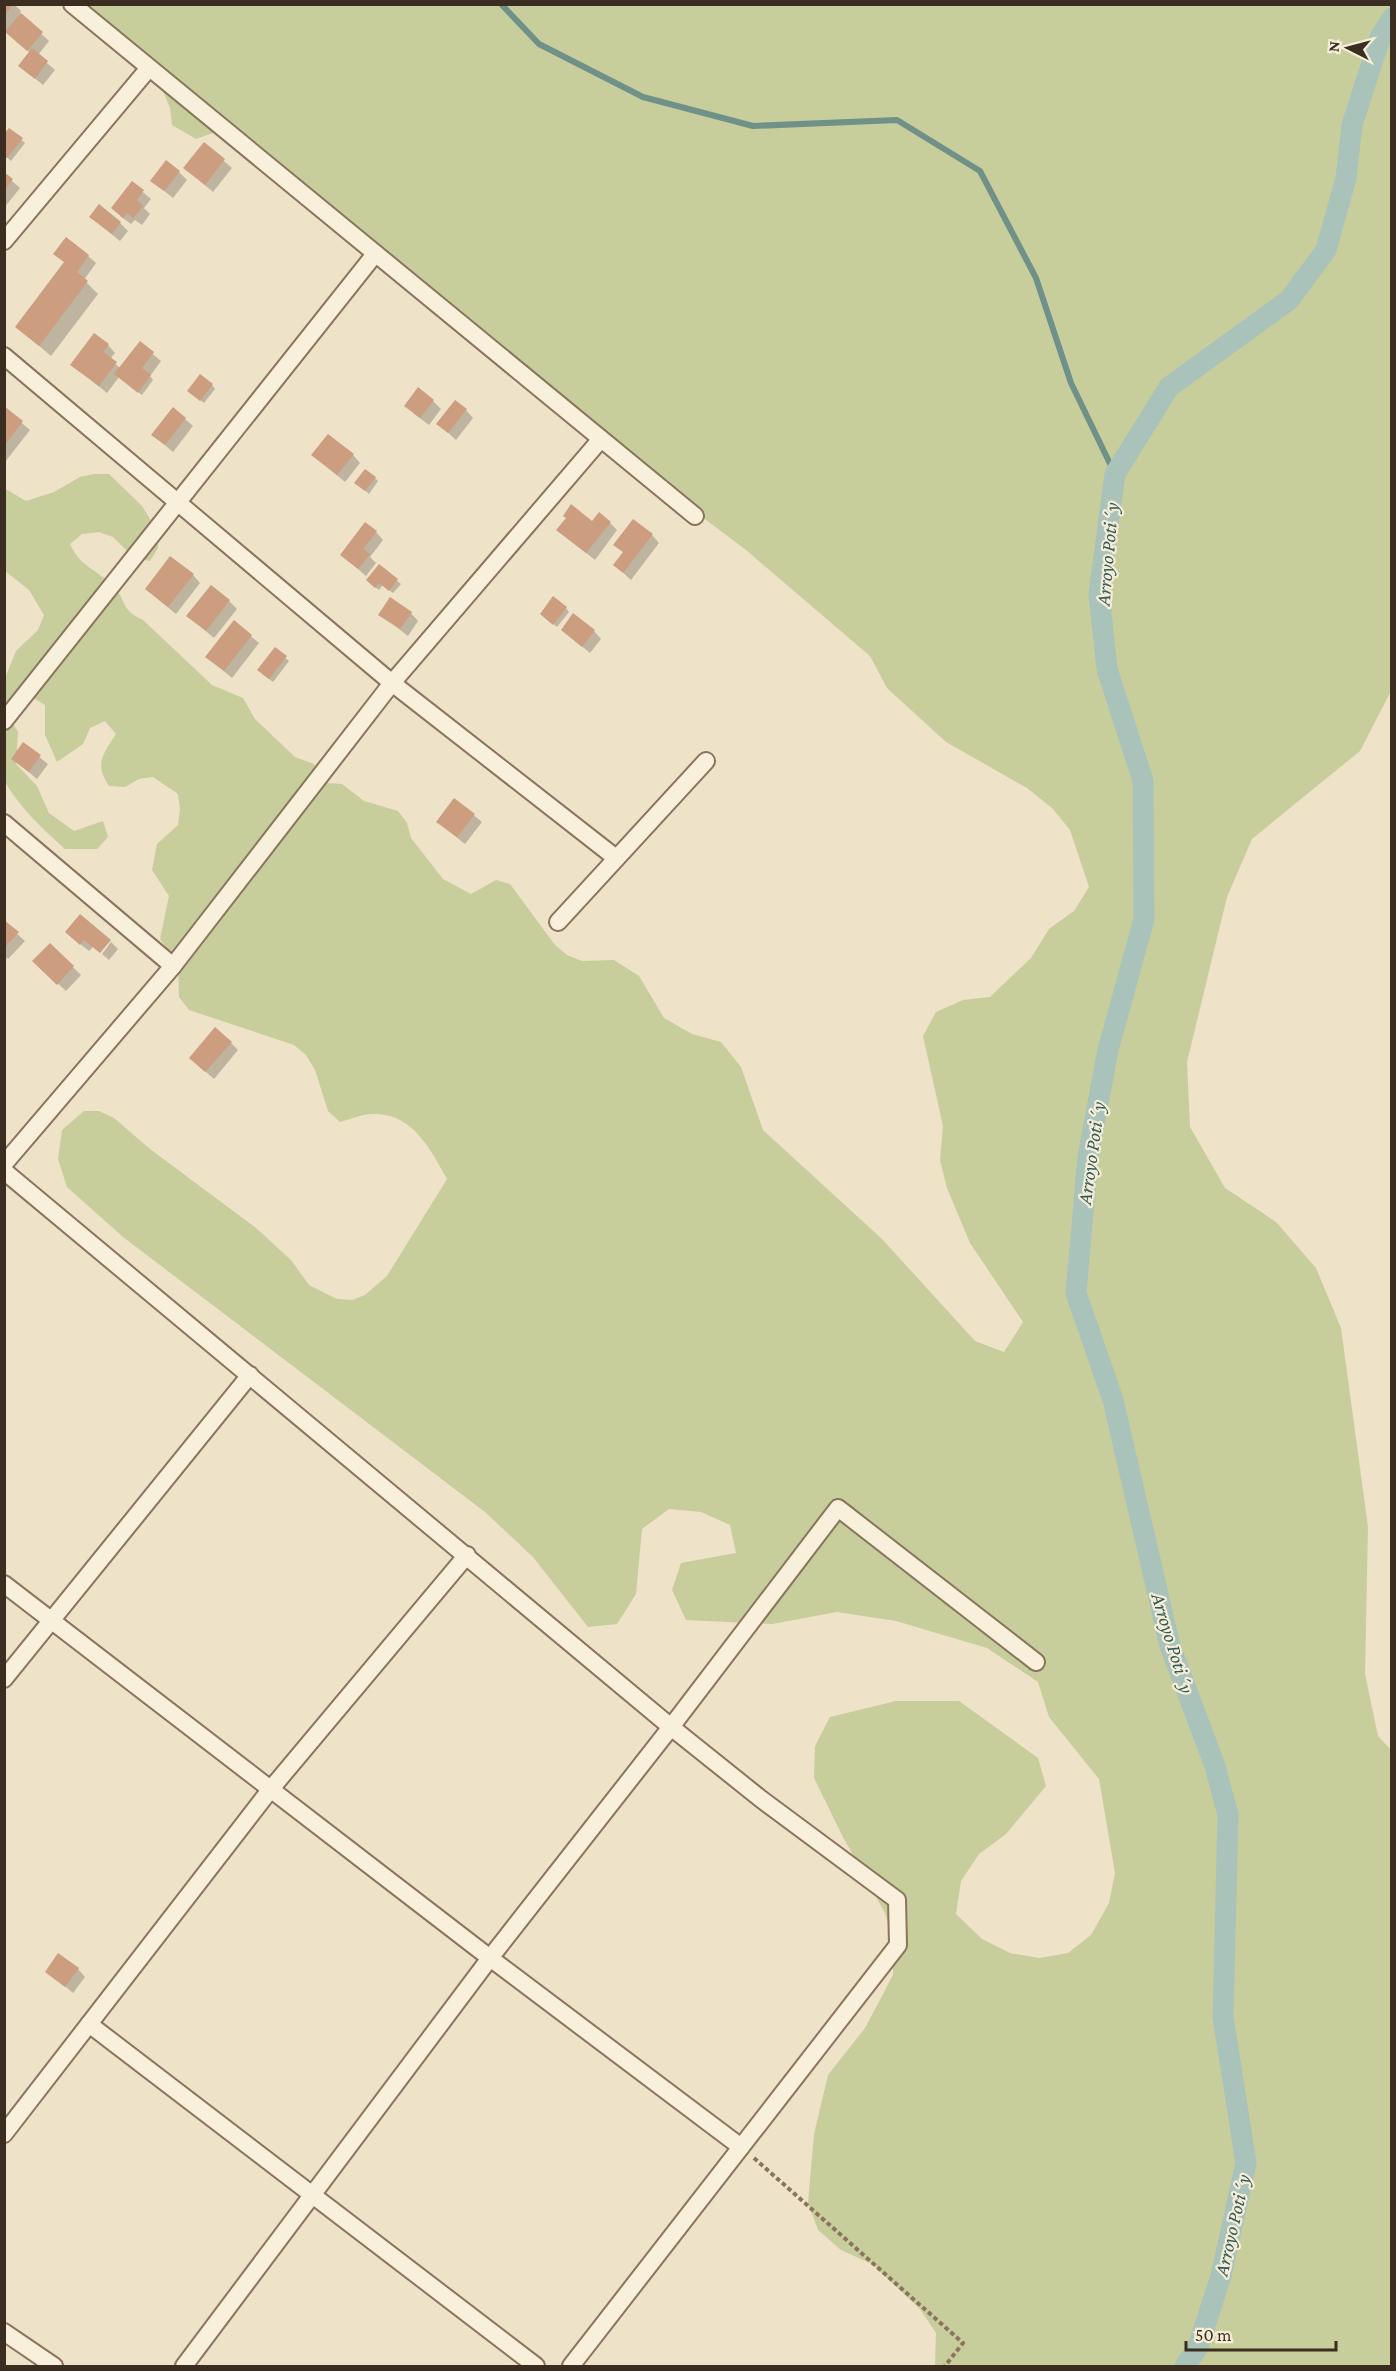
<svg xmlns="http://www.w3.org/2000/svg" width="1396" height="2371" viewBox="0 0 1396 2371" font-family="'Crimson Pro',serif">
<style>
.green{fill:#c8cd9c}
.shadow{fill:#0003}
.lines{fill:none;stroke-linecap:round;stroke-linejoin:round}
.stream{stroke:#6f9188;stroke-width:6}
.canal{stroke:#a9c3bb;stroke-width:21}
.building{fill:#cc9d7f}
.minor-casing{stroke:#8b745d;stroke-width:20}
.path{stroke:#8b745d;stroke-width:4;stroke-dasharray:4.5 3;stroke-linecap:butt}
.minor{stroke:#f9f0dc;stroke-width:16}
.labels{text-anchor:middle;stroke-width:4.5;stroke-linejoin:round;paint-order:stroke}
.water-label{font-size:20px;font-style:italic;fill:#305b57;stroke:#f6edd8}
</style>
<rect width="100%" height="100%" fill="#eee2c8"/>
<path class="green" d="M77 5H1391V691L1360 751 1252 839 1227 897 1187 1062 1190 1127 1225 1188 1276 1222 1316 1268 1341 1328 1368 1527 1365 1674 1378 1736 1392 1751V2363L1389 2366H935L936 2333 920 2309 872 2264 841 2250 818 2230 808 2203 814 2134 828 2075 865 2028 893 1975V1940L885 1913 842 1835 814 1778 815 1746 830 1717 896 1701H959L1038 1758 1046 1786 1006 1834 979 1854 961 1881 956 1914 982 1939 1010 1953 1039 1958 1068 1953 1091 1935 1109 1903 1115 1873 1099 1779 1049 1717 1038 1682 987 1648 896 1621 837 1612 772 1624 686 1620 672 1590 681 1563 736 1553 730 1525 701 1512 669 1509 642 1529 636 1594 617 1624 588 1627 533 1557 485 1512 123 1237 67 1187 58 1159 62 1130 84 1111H99L114 1118 150 1149 256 1228 291 1260 309 1285 337 1299 352 1300 365 1295 387 1276 447 1179C431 1150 412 1112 373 1114 362 1114 351 1119 340 1122L328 1111 315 1070 306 1055 294 1045 189 1010 179 997 178 964 160 939 169 896 152 870 157 844 178 825 180 809 178 794 153 777 139 779 125 787 109 786C94 763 103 755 116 734L105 721 90 728 83 744 57 762 45 735V705L32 697 10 718 18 732 16 764 37 786 49 813 74 831 103 821 108 837 97 849H65C42 828 21 809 5 782V678L16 651 38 630 44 615 29 590 5 571 4 488 26 501 54 492 80 477 94 474H109L142 506 158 532V548L150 561 134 558 113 537 99 532 82 534 70 544C81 568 97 569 113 586 128 601 119 609 143 620L212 685 243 698 255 719 295 757 314 764 326 783 342 784 364 801 398 811 407 823 411 838 443 879 471 894 496 880 510 884 555 945 567 955 582 961 614 960 639 976 664 1018 692 1034 721 1042 741 1067 763 1130 882 1239 975 1341 1004 1352 1023 1322 970 1243 947 1188 940 1160 943 1126 923 1036 936 1012 963 1000 990 997 1031 958 1049 929 1074 911 1089 887 1070 830 1052 808 1027 788 946 742 887 688 870 656 746 550 607 445 478 339 438 293 372 249 227 128 196 139 172 125 170 108 152 64Z"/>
<g class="shadow">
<path d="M4 4H14L21 11 20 14 49 41 38 55 55 70 43 85 20 66 30 53 7 31 4 34Z"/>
<path d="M10 130 25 143 11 161 4 155Z"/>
<path d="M204 144 232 168 213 192 193 175Z"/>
<path d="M179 172 187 180 173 198 152 181Z"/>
<path d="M4 174 20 188 4 208Z"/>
<path d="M132 183 151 199 144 208 150 214 142 225 135 220 131 224 120 216Z"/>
<path d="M120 223 128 231 120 241 99 224Z"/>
<path d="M55 254 88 256 96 263 84 280 98 294 51 356 17 327 65 263Z"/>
<path d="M140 343 161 361 150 376 153 380 142 395 119 377 107 393 72 365 108 345 115 353 110 359 120 368Z"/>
<path d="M212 385 215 389 204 403 192 394Z"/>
<path d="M433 401 441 409 429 425 413 413Z"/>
<path d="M4 408 30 430 5 462 4 461Z"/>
<path d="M466 410 473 418 456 440 446 431Z"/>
<path d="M185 419 193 426 173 452 153 435Z"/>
<path d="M353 455 360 463 345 482 321 462Z"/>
<path d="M375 478 378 481 369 494 360 486Z"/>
<path d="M593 523H610L617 530 595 560 566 537Z"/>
<path d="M376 532 383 540 370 557 376 563 366 576 342 555Z"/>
<path d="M652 535 659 543 631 580 615 565Z"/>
<path d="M379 566 401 584 393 593 383 585 379 590 371 584Z"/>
<path d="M193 575 200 583 176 614 154 596Z"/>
<path d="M229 601 237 609 214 638 188 616Z"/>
<path d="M566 608 569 612 557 627 545 617Z"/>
<path d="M411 613 418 621 408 636 380 614Z"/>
<path d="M234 622 259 643 232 678 207 657Z"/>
<path d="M562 630 594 631 601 639 590 653Z"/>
<path d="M275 649 289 661 273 682 262 674Z"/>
<path d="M23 744 48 764 37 779 13 759Z"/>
<path d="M455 800 482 822 465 844 446 829Z"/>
<path d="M80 916 93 947 89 951 74 939Z"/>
<path d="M4 922 25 941 8 959 4 956Z"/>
<path d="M111 942 118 949 109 960 102 954Z"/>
<path d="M50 945 81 975 66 991 34 961Z"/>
<path d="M231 1043 238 1050 214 1079 198 1065Z"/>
<path d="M78 1969 85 1977 73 1993 47 1971Z"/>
</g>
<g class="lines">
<path class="stream" d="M501 4 539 44 643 97 753 126 897 120 980 171 1036 278 1071 383 1115 474"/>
<path class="canal" d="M1185 2366 1198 2347 1221 2276 1246 2163 1223 2017 1228 1815 1215 1766 1170 1646 1113 1400 1076 1293 1088 1157 1108 1050 1144 919 1143 781 1107 669 1099 594 1115 474 1169 387 1289 300 1326 250 1346 178 1352 125 1380 38 1392 18"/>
</g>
<g class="building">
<path d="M4 4H13L4 17Z"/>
<path d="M21 13 43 32 27 51 5 32Z"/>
<path d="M32 48 48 61 35 79 18 66Z"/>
<path d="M9 128 23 138 7 158 4 156V134Z"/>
<path d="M204 142 225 159 205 185 183 168Z"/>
<path d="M166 160 180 171 164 191 150 181Z"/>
<path d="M4 172 13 179 4 191Z"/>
<path d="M132 181 144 190 137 200 143 206 133 218 127 213 123 218 111 208Z"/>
<path d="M99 204 121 222 112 234 89 217Z"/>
<path d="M66 237 89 255 77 272 88 281 39 346 15 327 64 262 53 254Z"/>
<path d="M94 333 109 344 103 352 117 362 99 386 70 365Z"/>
<path d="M140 341 154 352 142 368 151 375 138 393 114 374Z"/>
<path d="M200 374 213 384 200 401 187 391Z"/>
<path d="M418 387 434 400 420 418 404 406Z"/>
<path d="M455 400 467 409 448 433 436 424Z"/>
<path d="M4 406 23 421 4 446Z"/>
<path d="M173 407 186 418 165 445 151 435Z"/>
<path d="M328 434 354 454 337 475 311 455Z"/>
<path d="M365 469 376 477 365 491 354 483Z"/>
<path d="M571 504 592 521 599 512 611 522 586 553 556 530 566 518 563 516Z"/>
<path d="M633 519 653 534 623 573 613 565 623 552 613 545Z"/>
<path d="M365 522 377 531 363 549 370 554 358 569 340 555Z"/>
<path d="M170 556 194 574 168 607 145 589Z"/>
<path d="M379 564 398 579 389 591 379 583 375 588 366 580Z"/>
<path d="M211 585 230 600 206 631 186 616Z"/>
<path d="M553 596 567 607 553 625 540 614Z"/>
<path d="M390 597 412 612 400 629 378 615Z"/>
<path d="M573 613 595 630 582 647 561 630Z"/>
<path d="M234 620 252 635 224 671 205 657Z"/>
<path d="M275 647 287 656 269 679 257 670Z"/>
<path d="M23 742 41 755 29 772 11 759Z"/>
<path d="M454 798 475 814 457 837 436 822Z"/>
<path d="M80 914 111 940 100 953 84 940 80 945 65 932Z"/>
<path d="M4 920 19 932 4 948Z"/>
<path d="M50 943 74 966 57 985 32 961Z"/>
<path d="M215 1027 232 1042 205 1072 189 1058Z"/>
<path d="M58 1953 79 1968 65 1987 45 1972Z"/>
</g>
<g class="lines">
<defs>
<g id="minor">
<path d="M72 4 695 516"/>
<path d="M4 241 149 68"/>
<path d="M4 356 392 683 616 858"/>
<path d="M4 721 375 254"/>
<path d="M4 823 173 966"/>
<path d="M558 922 706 761"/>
<path d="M4 1164 173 966 392 683 601 439"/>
<path d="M4 1171 671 1727 761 1799 897 1900 898 1945 571 2366"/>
<path d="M4 1584 490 1958 741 2147"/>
<path d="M4 1679 250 1375"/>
<path d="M89 2024 536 2366"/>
<path d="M4 2134 270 1790 467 1555"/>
<path d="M4 2332 54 2366"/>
<path d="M184 2366 490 1958 671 1727 838 1508 1036 1662"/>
</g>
</defs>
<use href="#minor" class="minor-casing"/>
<path class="path" d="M754 2158 963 2343 945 2366"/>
<use href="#minor" class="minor"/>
</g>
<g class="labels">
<g class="water-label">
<text transform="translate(1107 554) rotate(-85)" y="7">Arroyo Poti´y</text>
<text transform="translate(1091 1153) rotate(-82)" y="7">Arroyo Poti´y</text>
<text transform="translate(1173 1643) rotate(73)" y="7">Arroyo Poti´y</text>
<text transform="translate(1232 2225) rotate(-77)" y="7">Arroyo Poti´y</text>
</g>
</g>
<rect width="1396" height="2371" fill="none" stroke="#3b2d20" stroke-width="12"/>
<g transform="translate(1348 48) rotate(276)" stroke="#f6edd8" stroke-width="4.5" paint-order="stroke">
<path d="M0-4.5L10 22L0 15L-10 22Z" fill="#3b2d20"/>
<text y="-9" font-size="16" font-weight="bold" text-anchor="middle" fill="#3b2d20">N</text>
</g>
<path d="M1186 2341v9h150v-9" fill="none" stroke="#3b2d20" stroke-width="3"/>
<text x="1195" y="2341" font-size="18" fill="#3b2d20" stroke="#f6edd8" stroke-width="4.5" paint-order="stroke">50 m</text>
</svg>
